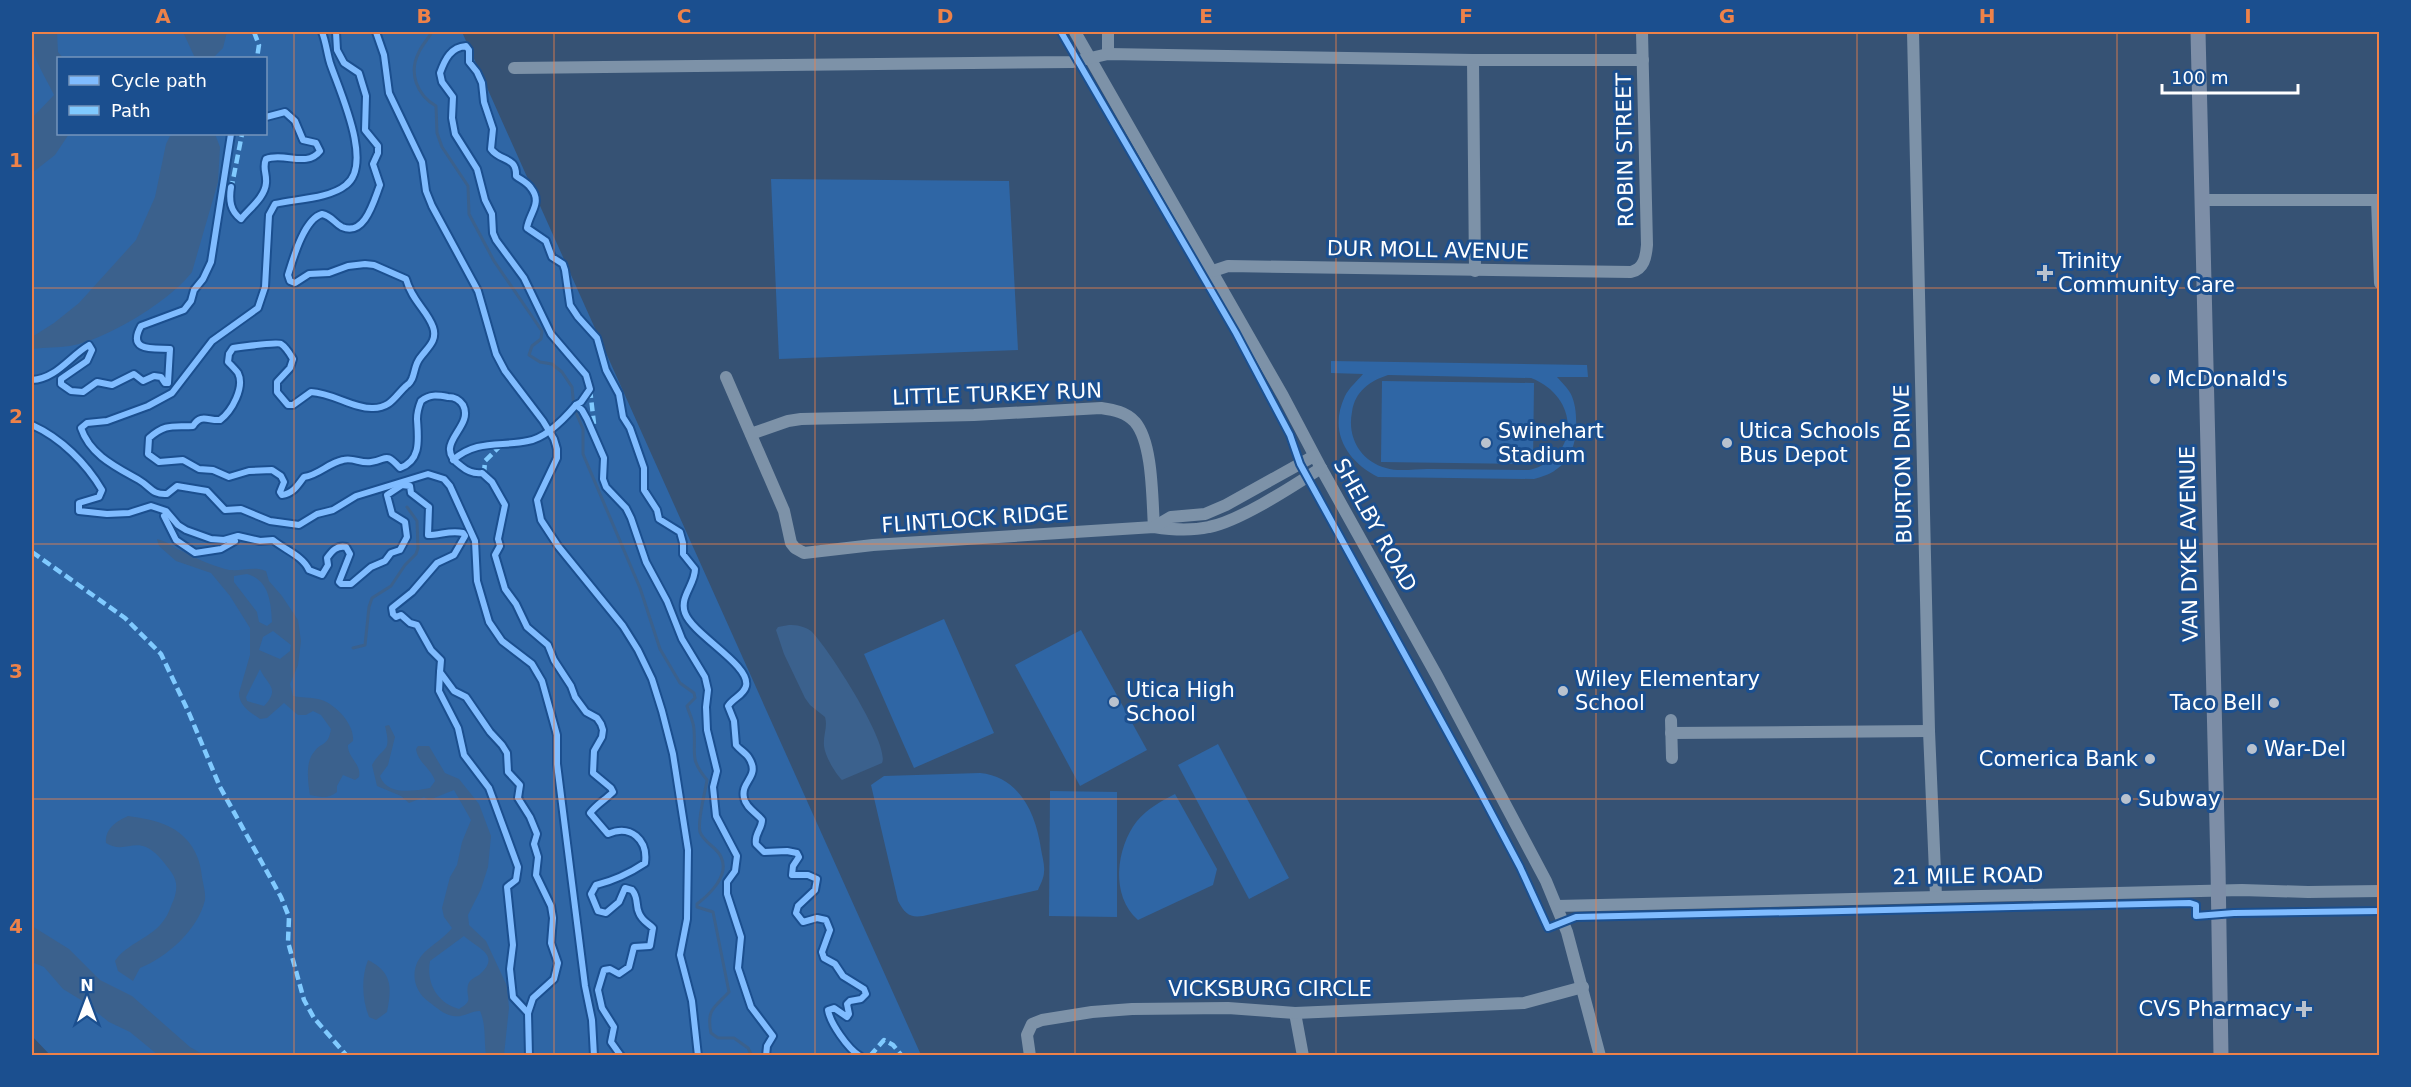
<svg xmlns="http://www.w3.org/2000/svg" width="2411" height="1087" viewBox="0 0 2411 1087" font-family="'DejaVu Sans',sans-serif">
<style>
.green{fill:#2f66a5;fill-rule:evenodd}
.water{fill:#3b618d;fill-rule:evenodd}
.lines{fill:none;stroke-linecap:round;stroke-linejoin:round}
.stream{stroke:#3b618d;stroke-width:3}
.minor{stroke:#7d92a8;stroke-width:12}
.major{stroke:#7d8ea7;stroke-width:15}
.quiet{stroke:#80caff;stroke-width:4.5;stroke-dasharray:9 4.5;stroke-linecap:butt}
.cycleway-casing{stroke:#1b4f8f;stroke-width:10}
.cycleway{stroke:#80bcff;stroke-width:6}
.grid{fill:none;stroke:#ee8249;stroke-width:1.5;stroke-opacity:0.55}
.poi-dot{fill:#b9c2ce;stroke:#1b4f8f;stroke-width:2}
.labels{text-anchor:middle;stroke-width:6;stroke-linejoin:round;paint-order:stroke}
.street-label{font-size:21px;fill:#fff;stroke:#1b4f8f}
.poi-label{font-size:21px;fill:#fff;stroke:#1b4f8f;text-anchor:start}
.neatline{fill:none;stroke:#ee8249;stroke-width:2}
.grid-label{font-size:20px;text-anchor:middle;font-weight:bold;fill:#ee8249}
</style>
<rect width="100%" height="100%" fill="#365274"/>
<g class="green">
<path d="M32 32H462L921 1055 51 1056 32 1036ZM58 58H266V134H58Z"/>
<path d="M771 179 1009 181 1018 350 779 359Z"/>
<path d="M1331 361 1587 365 1588 377H1557C1561 382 1566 386 1569 391 1574 398 1576 410 1576 418 1578 450 1566 472 1534 479L1378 477C1347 461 1328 432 1345 396 1349 388 1357 381 1363 374L1331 373ZM1388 375 1531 378C1579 396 1582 457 1529 470 1495 470 1461 469 1427 469 1415 469 1398 472 1386 468 1360 461 1347 437 1352 412 1355 391 1370 381 1388 375Z"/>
<path d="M1382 381 1534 383 1533 464 1381 462Z"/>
<path d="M944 619 994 733 914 768 864 654Z"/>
<path d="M1081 630 1147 750 1080 786 1015 665Z"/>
<path d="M1218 744 1289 878 1249 899 1178 765Z"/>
<path d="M980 773C1020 777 1036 814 1041 849 1042 856 1045 865 1044 872 1044 878 1040 885 1038 890L923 916C910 918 905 914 898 901L871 785 884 776Z"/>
<path d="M1050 791 1117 792V917L1049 916Z"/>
<path d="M1175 794 1217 869 1213 885 1138 920C1110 896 1116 848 1137 821 1147 809 1161 801 1175 794Z"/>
</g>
<g class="water">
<path d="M32 32H57L58 52 63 58H58V134H69L55 155 32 173 33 117 54 95C44 73 30 57 32 32Z"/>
<path d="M183 32H227L223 48 213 58H195Z"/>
<path d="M176 134H215L220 147 218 182 192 272C170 301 106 340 70 346 58 348 45 347 32 349V337L54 323 79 303 136 240 155 197 166 144 170 136Z"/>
<path d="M157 539C167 541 172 547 182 551 195 558 211 565 225 569 239 573 252 565 266 571L269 581 282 596 298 620 301 641 298 665 290 684 293 696C301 698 310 697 318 699 334 702 355 724 353 741L348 745C347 757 362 764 359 777L355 780 343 775 337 786V792C329 799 320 797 310 795 308 783 305 762 314 752 322 741 328 747 331 729L321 715 313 711 306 715H298L284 703 267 718 260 719C250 712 239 706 239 693L250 655V628L230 596 211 573 176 561 159 546ZM247 574C269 580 271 602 272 622L267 626 259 622 257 612 234 582V576ZM273 631 291 645 290 651 280 659 259 650 263 637ZM260 669C267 685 281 688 264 706L247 701 246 697Z"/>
<path d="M789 625C797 625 804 626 811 631 827 646 891 745 882 763L842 780C835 773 825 756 824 746 823 735 828 727 825 717L810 705 805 698 784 654 776 630 778 627Z"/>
<path d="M389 725 395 737 388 765 380 776C387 796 413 791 430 788L435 781C431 768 418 763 416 749L418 746H429L445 773 459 779 479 804 491 836 488 867 481 889 468 915 469 925 486 941 507 986 509 1008 504 1055H486C484 1041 486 1024 480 1011 470 1011 463 1018 453 1016 444 1015 436 1007 429 1002 411 989 409 965 427 950 436 942 445 937 452 928L444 917 442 908 450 877 457 865 462 842 471 820 454 790 429 800 424 797 409 803 401 796 377 786 372 765C383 745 392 754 385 726ZM464 936C478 949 502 955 479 975 474 978 470 979 468 985 465 998 475 1000 459 1009 437 1003 426 983 430 961Z"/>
<path d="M128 816C141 818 156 820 168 826 189 836 200 854 202 877 203 884 206 893 205 900 198 930 167 957 140 968L133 981 118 971 115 961C127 943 152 938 164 920 169 914 171 905 174 899 178 887 177 879 169 869 163 861 155 851 146 847 132 841 122 853 106 843 105 829 115 822 128 816Z"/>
<path d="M32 926 69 949 100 980 132 996 190 1047 204 1055H158L130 1032 109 1022 81 1000 63 989 44 967 32 962Z"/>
<path d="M368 960C392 972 392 987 387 1012L376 1020 369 1017C362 1000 361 977 368 960Z"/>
</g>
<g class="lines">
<g class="stream">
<path d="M432 32C428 39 422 45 419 52 408 73 417 95 436 106L437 133 442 147 468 186 469 214 494 261 542 331 541 339 532 346 529 355 540 362 552 364 562 372 572 387 574 408 583 429V454L640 588 660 649 680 683 694 693 695 698 687 706C689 713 694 722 694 730 696 755 689 758 707 780 705 794 697 820 700 832 704 843 717 847 721 857 730 875 710 894 697 904V907L713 912 729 992C715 1007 706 1009 711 1033L718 1038H734L748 1048 752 1056"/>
<path d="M353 648 365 645 369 607 372 598 391 586 405 565 416 554 418 548 417 521 407 507"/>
</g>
<g class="minor">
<path d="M1075 32 1283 396 1321 468 1437 676 1546 881 1567 932 1600 1056"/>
<path d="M1108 32V54"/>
<path d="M1913 32 1929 731 1936 896"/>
<path d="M1473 60 1475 271"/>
<path d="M514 68 1073 62 1108 54 1473 60H1643"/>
<path d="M2202 200H2380"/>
<path d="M2377 200 2380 283"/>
<path d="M1213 271 1228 266 1631 272C1644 269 1646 257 1647 245L1642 32"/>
<path d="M726 377 784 511 791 543 795 548 804 553 873 545 1154 527C1173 530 1191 531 1209 527 1240 521 1293 486 1321 468"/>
<path d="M751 434 788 421 801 419 974 415 1101 408C1114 410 1126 412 1135 422 1153 443 1152 499 1154 527"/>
<path d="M1154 527 1171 517 1205 514 1226 505 1314 456"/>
<path d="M1671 720 1672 758"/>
<path d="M1671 733 1929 731"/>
<path d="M1557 906 2242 890 2308 892 2380 891"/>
<path d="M1295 1013 1303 1056"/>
<path d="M1030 1056 1027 1035 1032 1024 1042 1020 1092 1012 1132 1009 1228 1008 1295 1013 1524 1003 1583 987"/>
</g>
<path class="major" d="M2198 32 2218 867 2221 1056"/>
<g class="quiet">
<path d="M254 32 259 45 257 58"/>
<path d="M231 190 242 134"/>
<path d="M590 389 594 424"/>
<path d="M484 474 485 461 501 445"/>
<path d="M32 552 125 618 161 654 189 713 220 787 281 897 289 917 288 942 304 1000 314 1018 347 1056"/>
<path d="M870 1056 884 1040 893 1045 902 1056"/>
</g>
<defs>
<g id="cycleway">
<path d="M322 32C326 42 327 53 330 63 339 90 374 164 346 185 329 199 295 199 275 204L269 215 265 287 258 308 212 341 172 393 148 406 107 421 87 423 81 428C90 455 116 467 139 480 151 487 152 495 167 494L177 486 207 491 225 510 241 509 270 521 299 525 317 514 333 510 356 496 428 474 444 479 450 486 475 541 477 581 489 622 502 641 532 664 542 681 557 735V764L585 986 592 1020 594 1056"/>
<path d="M336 32 337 50 344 63 359 73 366 96 365 130 378 146V153L373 164 380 185C374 200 365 237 342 227 334 223 332 216 322 214 304 219 293 259 288 275L290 281 295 283 309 274 329 273 348 266 365 264 374 265 406 279C412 301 427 310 433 327 438 341 427 348 420 358 415 364 415 372 412 379 409 385 410 382 406 386 395 396 391 408 373 408 354 409 333 393 311 392L293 405H288L277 392V382L290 368 293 359C290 354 286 347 281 344 278 342 240 347 233 348L229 354 228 362C231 365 235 369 238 373 245 387 232 411 220 420 208 421 201 413 193 426 173 427 166 423 149 438L148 454 159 462 183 460 199 469 213 470 229 477 249 471 272 470 281 476 284 482 280 492 282 495C293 494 298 485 304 477 319 475 328 463 343 460 353 457 361 464 371 462 388 460 384 451 400 468 422 460 418 438 417 419 417 413 419 406 421 401 430 394 437 395 448 397 455 397 459 399 463 405 475 428 430 444 461 466 468 472 474 474 482 473L492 482 505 505 498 539 500 546 495 555 505 589 516 604 527 627 548 645 554 660 571 686 575 697 586 712 597 718 601 724 603 730 602 737 594 751 593 773 611 788 613 792C605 800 597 804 590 813L608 834C631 824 648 840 645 863 630 873 612 881 596 885L591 894 598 911 606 913 619 902 625 888 632 890C639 898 635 905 639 913 642 921 648 923 653 928L650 946 634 947 629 967 619 974 610 969 604 970 598 990 602 1008 614 1027 611 1042 621 1056"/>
<path d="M376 32 384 55 389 93 422 162 426 191 432 206 478 291 496 354 505 371 543 421 554 439 557 449V458L537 500 541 520 558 546 623 626 638 650 652 679 662 711 673 754 688 850 687 919 680 955 692 1001 698 1056"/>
<path d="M1061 32 1236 333 1290 435 1300 464 1477 786 1520 867 1548 928 1576 917 2190 903 2196 905V916L2234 913 2380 911"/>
<path d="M231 187C229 200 230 211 241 219 250 208 265 197 266 183 267 173 262 168 266 159 284 152 307 168 320 151L316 143 303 140 295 121 285 112 266 117"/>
<path d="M32 380C56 379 70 356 89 345L92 350 87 361 61 379V384L71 391 83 392 97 382 112 385 134 374 143 381 154 376 161 377 165 383H168L170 349C156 348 126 353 141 326L184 310 191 301 194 290 203 279 211 262 231 134"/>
<path d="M32 425C61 438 86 463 102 490L99 497 79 503V511L107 514 129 513 151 506 166 511 178 525 186 530 211 539 224 540 238 536 260 541 273 540C285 550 303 556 309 570L322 575 328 565 327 558C332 551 337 545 346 547L350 554 339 582 341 584H351L371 567 385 561 391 553 400 550 407 537 405 522 392 514 387 495 402 485 410 486 411 493 429 507 428 535C441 535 450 530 463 533L465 536 454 555 437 563 412 592 392 608 393 614 396 617 401 615 410 623 417 625 431 650 441 660 440 672 454 691 466 697 490 732 502 745 507 753 508 772 520 785 518 798 530 817 537 834 534 844 538 857 536 875 551 906 553 918 551 943 558 963 554 979 533 998 528 1013 529 1056"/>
<path d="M453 460C477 439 501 447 528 441 546 438 565 418 576 405"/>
<path d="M164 516 176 540 195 553 221 549 235 541"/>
<path d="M440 672 439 691 458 728 464 755 489 788 518 867 516 880 507 887 513 945 510 969 513 997 528 1013"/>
<path d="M766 1056 767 1046 773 1036 751 1007 738 968 741 937 727 894V882L735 871 737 856 716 816 713 787 717 771 707 730 706 707 708 690 705 677 682 639 667 601 646 562 631 518 626 508 606 487 603 479 604 458 587 419 582 410 576 405 581 402 590 389 586 375 551 334 524 278 496 240 493 233 492 214 485 200 477 169 455 134 452 118 453 97 442 82 440 73C445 59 451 47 466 46L469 50V62L477 72 482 83 484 102 493 129 491 149C500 162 517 156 516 176 521 180 527 182 531 188 543 203 529 213 527 228L546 241 552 257 563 264 565 270 570 305 578 317 597 338 606 370 619 394 623 417 630 428 644 468V490L657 510 659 519 680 532 683 543V554L695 569C695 585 679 597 685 613 693 635 751 665 746 686 744 695 733 698 728 706L734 721 736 745C740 750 746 753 749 758 761 777 740 781 744 798 746 808 757 813 762 820 762 829 754 834 756 844L764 852 787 851 797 853 799 857 793 866 792 875H808L817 879 815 890 798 906 796 913 803 922 817 918 826 920 830 930 822 952 824 958 835 964 843 976 864 989 866 994 861 999 850 1001 847 1004 849 1014 847 1017 834 1008 828 1010C830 1023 848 1049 860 1056"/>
</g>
</defs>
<use href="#cycleway" class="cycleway-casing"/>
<use href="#cycleway" class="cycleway"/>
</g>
<path class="grid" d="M294 32V1056M554 32V1056M815 32V1056M1075 32V1056M1336 32V1056M1596 32V1056M1857 32V1056M2117 32V1056M32 288H2380M32 544H2380M32 799H2380"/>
<g class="poi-dot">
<path d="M2042 264h6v6h6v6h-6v6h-6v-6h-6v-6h6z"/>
<circle cx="2155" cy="379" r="6"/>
<circle cx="1486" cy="443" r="6"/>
<circle cx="1727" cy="443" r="6"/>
<circle cx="1563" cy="691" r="6"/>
<circle cx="1114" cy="702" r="6"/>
<circle cx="2274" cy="703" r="6"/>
<circle cx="2252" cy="749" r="6"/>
<circle cx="2150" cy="759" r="6"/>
<circle cx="2126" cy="799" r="6"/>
<path d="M2301 1000h6v6h6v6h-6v6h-6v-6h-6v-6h6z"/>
</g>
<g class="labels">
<g class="street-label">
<text transform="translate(1625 150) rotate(-91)" y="7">ROBIN STREET</text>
<text transform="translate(1428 250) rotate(1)" y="7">DUR MOLL AVENUE</text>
<text transform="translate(997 394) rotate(-2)" y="7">LITTLE TURKEY RUN</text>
<text transform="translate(1903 464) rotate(-91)" y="7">BURTON DRIVE</text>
<text transform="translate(975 519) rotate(-4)" y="7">FLINTLOCK RIDGE</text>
<text transform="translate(1375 525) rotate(61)" y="7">SHELBY ROAD</text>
<text transform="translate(2189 544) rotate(-91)" y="7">VAN DYKE AVENUE</text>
<text transform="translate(1968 876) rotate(-1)" y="7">21 MILE ROAD</text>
<text x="1270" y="996">VICKSBURG CIRCLE</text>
</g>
<g class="poi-label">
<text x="2058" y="268">Trinity<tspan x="2058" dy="24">Community Care</tspan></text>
<text x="2167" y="386">McDonald's</text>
<text x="1498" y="438">Swinehart<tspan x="1498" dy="24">Stadium</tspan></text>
<text x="1739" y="438">Utica Schools<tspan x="1739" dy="24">Bus Depot</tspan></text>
<text x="1575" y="686">Wiley Elementary<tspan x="1575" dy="24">School</tspan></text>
<text x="1126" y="697">Utica High<tspan x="1126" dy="24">School</tspan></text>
<text x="2262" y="710" text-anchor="end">Taco Bell</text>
<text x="2264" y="756">War-Del</text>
<text x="2138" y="766" text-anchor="end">Comerica Bank</text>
<text x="2138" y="806">Subway</text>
<text x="2292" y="1016" text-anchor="end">CVS Pharmacy</text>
</g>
</g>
<rect width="2411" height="1087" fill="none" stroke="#1b4f8f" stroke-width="66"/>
<rect x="57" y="57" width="210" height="78" fill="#1b4f8f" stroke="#7695bc" stroke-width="1.5"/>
<rect x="69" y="76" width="30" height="9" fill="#80bcff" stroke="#7695bc" stroke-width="1.5"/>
<text x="111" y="87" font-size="18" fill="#ffffff">Cycle path</text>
<rect x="69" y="106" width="30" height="9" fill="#80caff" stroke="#7695bc" stroke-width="1.5"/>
<text x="111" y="117" font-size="18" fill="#ffffff">Path</text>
<g transform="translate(87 1000)" stroke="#1b4f8f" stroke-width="4.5" paint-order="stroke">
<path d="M0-4.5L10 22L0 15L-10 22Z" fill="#ffffff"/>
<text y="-9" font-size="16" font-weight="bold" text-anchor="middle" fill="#ffffff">N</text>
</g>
<path d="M2162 84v9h136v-9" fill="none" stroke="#ffffff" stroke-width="3"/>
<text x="2171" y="84" font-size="18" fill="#ffffff" stroke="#1b4f8f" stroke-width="4.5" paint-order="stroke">100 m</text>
<rect x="33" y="33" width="2345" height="1021" class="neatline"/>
<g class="grid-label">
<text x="163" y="23">A</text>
<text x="424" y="23">B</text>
<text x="684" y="23">C</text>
<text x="945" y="23">D</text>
<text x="1206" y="23">E</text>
<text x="1466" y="23">F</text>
<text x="1727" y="23">G</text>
<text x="1987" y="23">H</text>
<text x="2248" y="23">I</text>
<text x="16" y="167">1</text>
<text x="16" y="423">2</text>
<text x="16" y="678">3</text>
<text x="16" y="933">4</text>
</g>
</svg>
